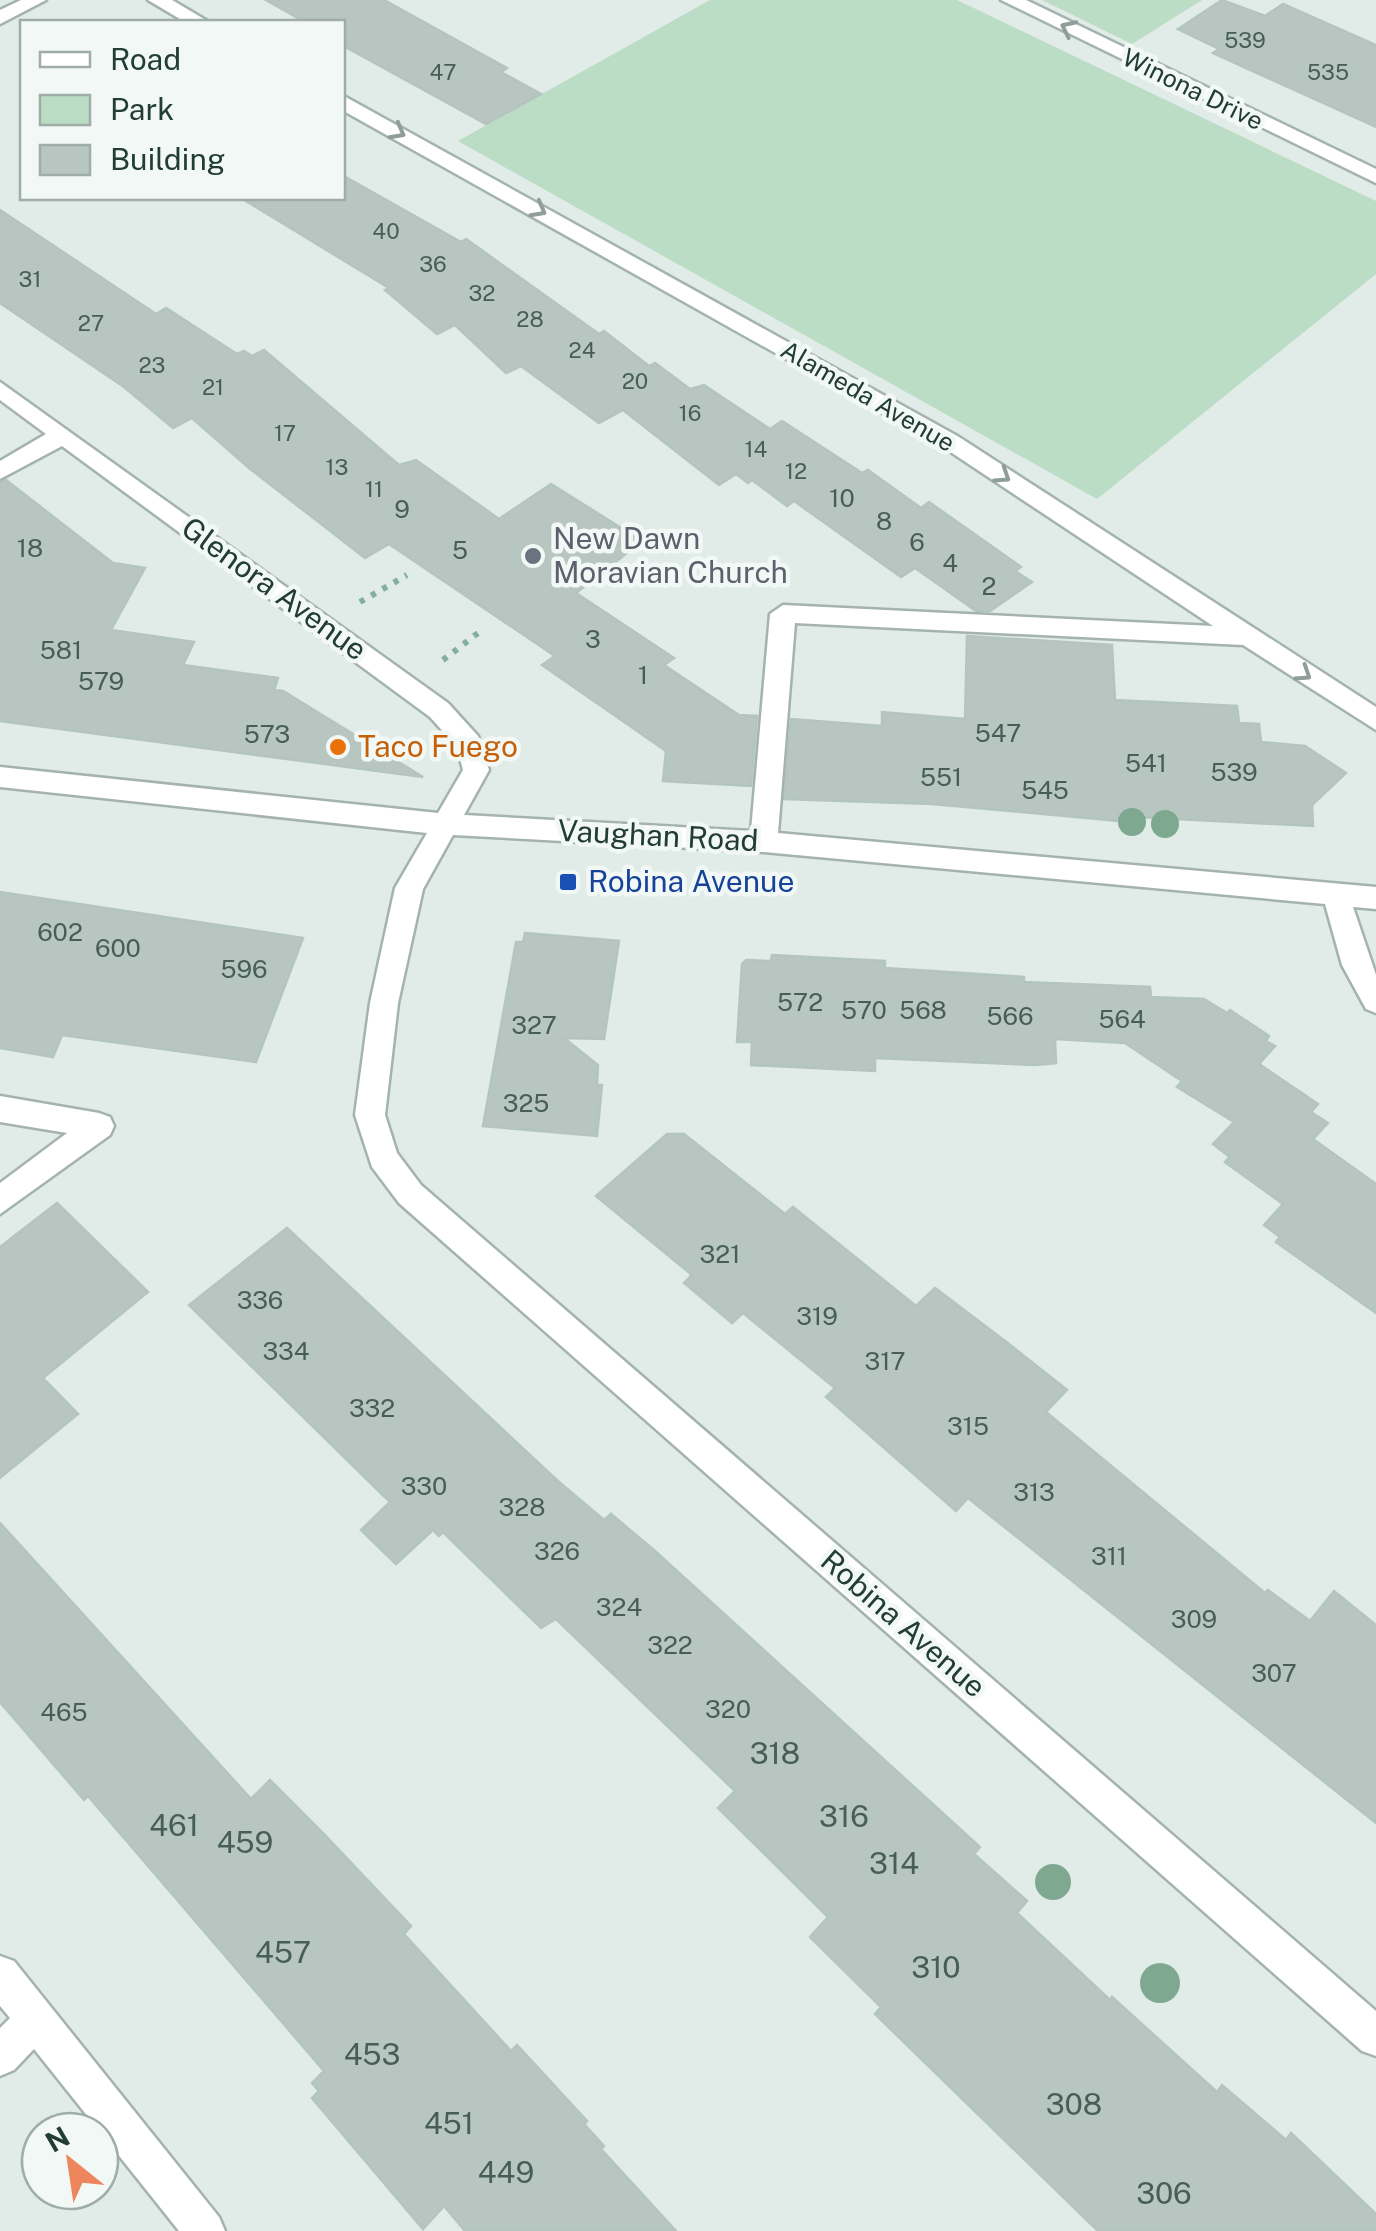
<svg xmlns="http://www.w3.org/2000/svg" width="1376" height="2231" viewBox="0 0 1376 2231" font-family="'Public Sans',sans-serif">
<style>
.green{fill:#bbdcc5}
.building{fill:#b7c6c0;stroke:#b4c5be;stroke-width:2.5}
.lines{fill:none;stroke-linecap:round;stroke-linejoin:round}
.minor-casing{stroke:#a4b3ae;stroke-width:5}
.path{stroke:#83aea2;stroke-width:6;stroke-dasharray:5 8;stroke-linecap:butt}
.minor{fill:#fff;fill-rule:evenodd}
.tree{fill:#7fa891}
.oneway{stroke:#909e9a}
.worship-dot{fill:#6b7280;stroke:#f2f8f5;stroke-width:4}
.food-dot{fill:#e8710a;stroke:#f2f8f5;stroke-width:4}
.transit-dot{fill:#1a4fb4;stroke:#f2f8f5;stroke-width:4}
.labels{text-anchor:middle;stroke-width:9;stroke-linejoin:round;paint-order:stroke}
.far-number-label{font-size:22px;fill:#475e58}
.far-street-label{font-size:25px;fill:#223c36;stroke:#f2f8f5}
.number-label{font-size:25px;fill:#475e58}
.worship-label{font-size:30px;fill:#5b616d;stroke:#f2f8f5;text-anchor:start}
.street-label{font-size:30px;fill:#223c36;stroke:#f2f8f5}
.food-label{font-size:30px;fill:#c56008;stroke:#f2f8f5;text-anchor:start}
.transit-label{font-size:30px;fill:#164399;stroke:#f2f8f5;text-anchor:start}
.near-number-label{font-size:30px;fill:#475e58}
</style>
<rect width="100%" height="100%" fill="#e1ebe7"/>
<g class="green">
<path d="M710 0H957L1376 201V274L1097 499 458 141Z"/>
<path d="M1042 0H1202L1132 44Z"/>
</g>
<g class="building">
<path d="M266 0H384L507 68 501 72 541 94 486 124 342 45V22H305Z"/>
<path d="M1222 0 1265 16 1283 4 1376 45V127L1213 53 1219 49 1178 29Z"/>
<path d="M342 175 461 242 466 239 599 334 604 331 649 366 655 363 690 389 704 385 770 429 782 421 862 473 868 470 921 508 929 502 1021 567 1015 571 1032 582 990 611H976L915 568 901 577 794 501 787 506 752 480 748 483 736 474 719 485 623 410 599 423 521 366 506 373 455 325 437 334 385 290 389 288 241 198H342Z"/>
<path d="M0 210 156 314 166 308 237 354 244 351 252 356 264 350 399 465 416 460 499 519 551 484 642 541 576 593 674 658 664 665 739 715 757 716 751 786 663 781 666 751 542 665 555 656 389 544 365 558 249 468 192 418 173 428 124 387 0 303Z"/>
<path d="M6 480 113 563 145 568 111 630 194 642 183 665 278 678 274 690 283 691 423 777 0 721V483Z"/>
<path d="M967 636 1112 645 1115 700 1237 706 1239 723 1259 724 1261 742 1305 746 1346 773 1312 805 1313 826 1119 816 1120 821 932 804 784 799 791 719 882 726V712L965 719Z"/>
<path d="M0 892 303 938 256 1062 62 1035 53 1057 0 1048Z"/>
<path d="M525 933 619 941 604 1039 564 1038 598 1065 597 1085H602L597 1136 483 1126 516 942H523Z"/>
<path d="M772 955 885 961V968L1024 977V982L1150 987 1151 997 1204 999 1227 1013 1230 1010 1269 1036 1266 1041 1275 1046 1259 1064 1318 1104 1311 1112 1328 1123 1313 1139 1376 1184V1313L1276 1242 1280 1237 1264 1225 1283 1204 1225 1162 1230 1157 1213 1144 1234 1122 1177 1087 1182 1081 1125 1043 1055 1039 1056 1063 1035 1065 875 1058V1071L751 1065 752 1042H737L742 964 746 960 771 961Z"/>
<path d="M667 1134H684L785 1214 793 1207 916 1306 935 1288 1009 1344 1067 1390 1046 1412 1265 1593 1268 1590 1310 1621 1334 1591 1376 1625V1823L968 1498 956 1511 826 1397 835 1388 743 1313 732 1323 684 1283 692 1275 596 1196Z"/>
<path d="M57 1203 148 1292 43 1378 78 1414 0 1478V1247Z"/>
<path d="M287 1228 559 1482 604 1520 611 1514 655 1551 980 1847 974 1854 1027 1901 1017 1913 1110 2000 1112 1997 1217 2092 1222 2085 1286 2140 1291 2133 1376 2214V2231H1098L875 2014 881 2007 810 1937 828 1917 718 1808 735 1791 556 1619 541 1628 443 1532 439 1536 433 1530 396 1564 361 1530 390 1502 189 1305Z"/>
<path d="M0 1523 251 1799 270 1780 324 1834 411 1926 404 1934 511 2051 517 2045 587 2121 584 2124 604 2146 601 2149 676 2231H465L444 2206 423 2229 312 2098 319 2091 312 2083 324 2071 88 1796 84 1800 0 1702Z"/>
</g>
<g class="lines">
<defs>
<g id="minor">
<path d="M21 0H46L0 24V10Z"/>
<path d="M148 0H172L209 22H185Z"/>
<path d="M1001 0H1026L1376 169V183Z"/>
<path d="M342 95 959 437 1376 707V730L1243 645 795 623 778 833 1376 887V909L1353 907 1376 975V1013L1366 1009 1342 965 1325 904 764 852 453 835 423 889 398 1003 385 1115 397 1153 421 1185 1376 2011V2056L1362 2051 399 1203 372 1167 355 1115 370 1003 395 888 427 833 0 787V767L438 813 463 770 457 747 430 717 62 446 0 479V461L46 434 0 400V382L448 703 478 736 489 770 464 815 751 831 770 614 783 605 1213 626 943 447 342 110Z"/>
<path d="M0 1096 99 1113 110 1117 114 1126 110 1135 0 1214V1183L67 1133 0 1122Z"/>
<path d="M0 1956 14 1961 219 2217 225 2231H179L34 2049 14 2070 0 2076V2028L10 2018 0 2006Z"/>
</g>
</defs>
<use href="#minor" class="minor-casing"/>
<g class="path">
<path d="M360 602 407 575"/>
<path d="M443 660 478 633"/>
</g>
<use href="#minor" class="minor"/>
</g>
<g class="tree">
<circle cx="1132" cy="822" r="14"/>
<circle cx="1165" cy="824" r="14"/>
<circle cx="1053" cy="1882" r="18"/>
<circle cx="1160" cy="1983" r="20"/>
</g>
<defs><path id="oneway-chevron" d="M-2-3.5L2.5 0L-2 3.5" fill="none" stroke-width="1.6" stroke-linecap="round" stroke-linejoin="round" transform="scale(2.5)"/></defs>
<g class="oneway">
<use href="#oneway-chevron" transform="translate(1068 28) rotate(-154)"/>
<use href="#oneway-chevron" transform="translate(398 132) rotate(29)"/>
<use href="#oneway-chevron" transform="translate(539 210) rotate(29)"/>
<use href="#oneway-chevron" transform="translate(1003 476) rotate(33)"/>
<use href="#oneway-chevron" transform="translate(1304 674) rotate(33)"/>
</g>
<circle class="worship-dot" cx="533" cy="556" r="10"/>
<circle class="food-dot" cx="338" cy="747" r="10"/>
<rect class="transit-dot" x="558" y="872" width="20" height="20" rx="5"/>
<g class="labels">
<g class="far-number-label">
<text x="1245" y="48">539</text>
<text x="443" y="80">47</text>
<text x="1328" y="80">535</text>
<text x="386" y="239">40</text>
<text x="433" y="272">36</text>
<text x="30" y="287">31</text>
<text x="482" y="301">32</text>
<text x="530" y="327">28</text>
<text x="91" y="331">27</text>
<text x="582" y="358">24</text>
<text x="152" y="373">23</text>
<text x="635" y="389">20</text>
<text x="213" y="395">21</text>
<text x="690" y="421">16</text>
<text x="285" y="441">17</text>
<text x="756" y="457">14</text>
<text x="337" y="475">13</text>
<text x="796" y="479">12</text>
<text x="374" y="497">11</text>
</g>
<g class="far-street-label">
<text transform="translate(1193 89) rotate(26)" y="9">Winona Drive</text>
<text transform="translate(868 396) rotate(30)" y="9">Alameda Avenue</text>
</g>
<g class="number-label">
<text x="842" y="507">10</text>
<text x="402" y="518">9</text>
<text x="884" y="530">8</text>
<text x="917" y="551">6</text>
<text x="30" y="557">18</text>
<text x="460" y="559">5</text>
<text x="950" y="572">4</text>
<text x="989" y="595">2</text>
<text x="593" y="648">3</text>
<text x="61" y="659">581</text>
<text x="643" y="684">1</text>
<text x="101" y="690">579</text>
<text x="998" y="742">547</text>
<text x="267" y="743">573</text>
<text x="1146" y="772">541</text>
<text x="1234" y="781">539</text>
<text x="941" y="786">551</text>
<text x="1045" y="799">545</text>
<text x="60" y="941">602</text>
<text x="118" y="957">600</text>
<text x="244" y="978">596</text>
<text x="800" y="1011">572</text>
<text x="864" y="1019">570</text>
<text x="923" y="1019">568</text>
<text x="1010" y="1025">566</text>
<text x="1122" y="1028">564</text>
<text x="534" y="1034">327</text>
<text x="526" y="1112">325</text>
<text x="720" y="1263">321</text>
<text x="260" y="1309">336</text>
<text x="817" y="1325">319</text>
<text x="286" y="1360">334</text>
<text x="885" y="1370">317</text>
<text x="372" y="1417">332</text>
<text x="968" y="1435">315</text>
<text x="424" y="1495">330</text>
<text x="1034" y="1501">313</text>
<text x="522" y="1516">328</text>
<text x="557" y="1560">326</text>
<text x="1109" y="1565">311</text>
<text x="619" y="1616">324</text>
<text x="1194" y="1628">309</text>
<text x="670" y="1654">322</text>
<text x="1274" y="1682">307</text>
<text x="728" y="1718">320</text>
<text x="64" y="1721">465</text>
</g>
<g class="worship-label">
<text x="553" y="549">New Dawn<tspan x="553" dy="34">Moravian Church</tspan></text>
</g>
<g class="street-label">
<text transform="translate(274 589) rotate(36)" y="10">Glenora Avenue</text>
<text transform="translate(658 836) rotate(3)" y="10">Vaughan Road</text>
<text transform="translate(903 1624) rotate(41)" y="10">Robina Avenue</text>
</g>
<g class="food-label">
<text x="358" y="757">Taco Fuego</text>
</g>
<g class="transit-label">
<text x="588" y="892">Robina Avenue</text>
</g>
<g class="near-number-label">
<text x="775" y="1764">318</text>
<text x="844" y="1827">316</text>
<text x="174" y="1836">461</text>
<text x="245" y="1853">459</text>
<text x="894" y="1874">314</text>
<text x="283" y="1963">457</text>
<text x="936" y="1978">310</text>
<text x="372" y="2065">453</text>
<text x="1074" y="2115">308</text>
<text x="449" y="2134">451</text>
<text x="506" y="2183">449</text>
<text x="1164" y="2204">306</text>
</g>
</g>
<rect x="20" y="20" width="325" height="180" fill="#f2f8f5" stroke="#9fada9" stroke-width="2.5"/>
<rect x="40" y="52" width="50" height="15" fill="#ffffff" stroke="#9fada9" stroke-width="2.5"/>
<text x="110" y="70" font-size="30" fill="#223c36">Road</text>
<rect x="40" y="95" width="50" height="30" fill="#bbdcc5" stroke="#9fada9" stroke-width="2.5"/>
<text x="110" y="120" font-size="30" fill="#223c36">Park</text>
<rect x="40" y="145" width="50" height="30" fill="#b7c6c0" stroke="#9fada9" stroke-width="2.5"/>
<text x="110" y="170" font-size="30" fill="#223c36">Building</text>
<g transform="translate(70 2161) rotate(330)"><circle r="48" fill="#f2f8f5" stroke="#9fada9" stroke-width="2.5"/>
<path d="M0-8L18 38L0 25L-18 38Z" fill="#ed855d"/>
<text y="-15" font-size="28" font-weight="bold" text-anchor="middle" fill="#223c36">N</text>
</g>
</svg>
